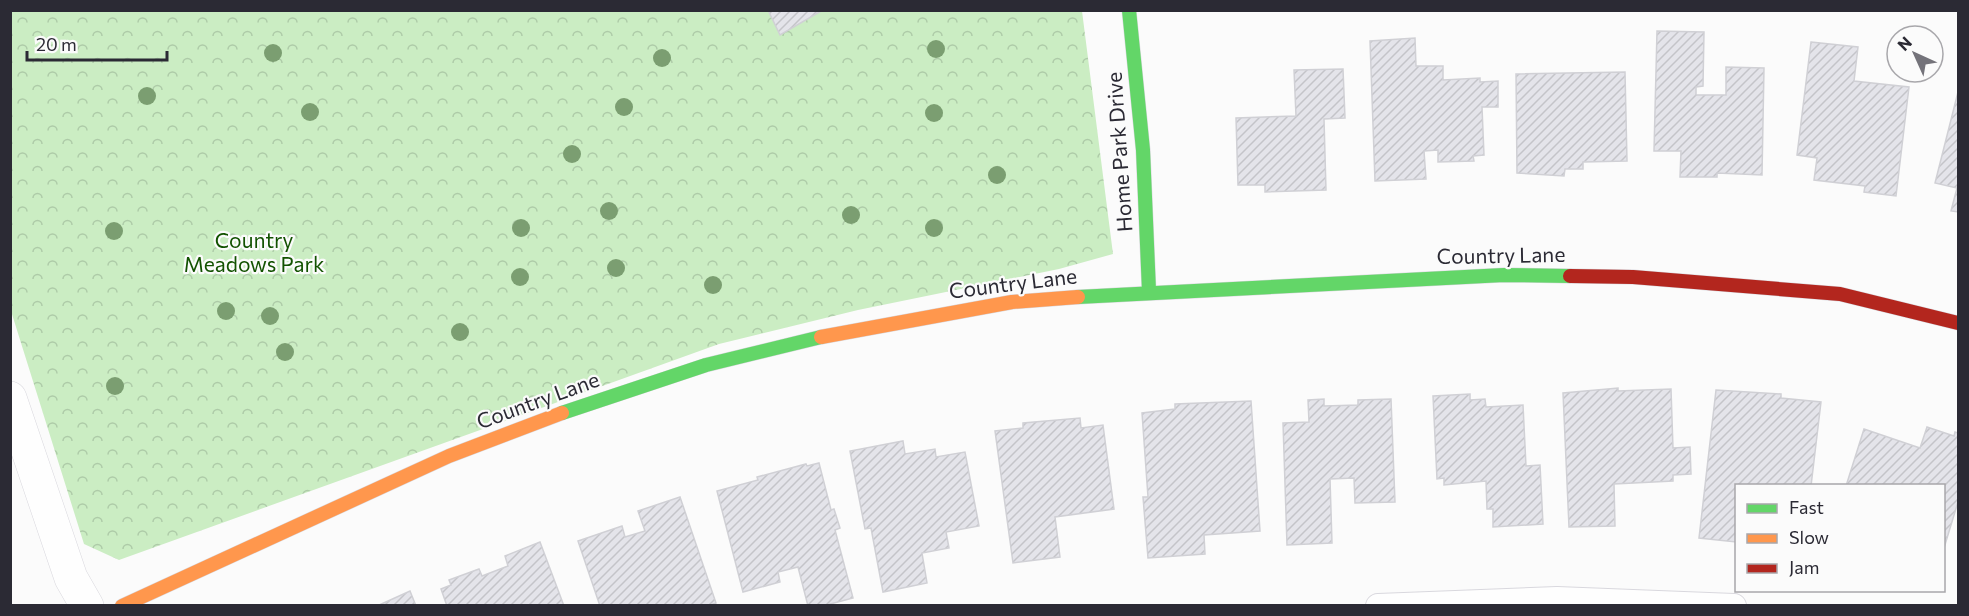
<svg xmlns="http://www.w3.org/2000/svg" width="1969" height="616" viewBox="0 0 1969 616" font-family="Commissioner,sans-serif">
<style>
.park{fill:url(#park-crowns)}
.building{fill:url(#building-hatch);stroke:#d0d0d5;stroke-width:1.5}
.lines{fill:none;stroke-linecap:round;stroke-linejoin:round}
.lane-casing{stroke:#d9d8de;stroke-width:26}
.street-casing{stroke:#d9d8de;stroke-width:34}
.fast-casing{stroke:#d9d8de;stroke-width:15}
.slow-casing{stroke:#d9d8de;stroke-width:15}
.jam-casing{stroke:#d9d8de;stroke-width:15}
.lane{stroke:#fefefe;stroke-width:24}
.street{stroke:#fefefe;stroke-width:33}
.fast{stroke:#63d668;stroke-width:14}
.slow{stroke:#ff974d;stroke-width:14}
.jam{stroke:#b3261e;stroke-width:14}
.tree{fill:#7b9e71}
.labels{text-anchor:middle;stroke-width:4.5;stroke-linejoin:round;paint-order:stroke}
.street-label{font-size:21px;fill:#2b2a34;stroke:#fbfbfb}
.park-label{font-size:21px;fill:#125200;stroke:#fbfbfb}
</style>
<defs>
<pattern id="park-crowns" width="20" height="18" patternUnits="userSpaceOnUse" patternTransform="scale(1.5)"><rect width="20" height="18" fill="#cbedc3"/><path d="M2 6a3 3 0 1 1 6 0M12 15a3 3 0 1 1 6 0" fill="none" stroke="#aecba8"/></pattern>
<pattern id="building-hatch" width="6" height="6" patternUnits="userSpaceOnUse" patternTransform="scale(1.5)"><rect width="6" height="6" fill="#e4e4ea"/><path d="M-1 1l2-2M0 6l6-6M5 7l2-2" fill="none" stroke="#c4c4c9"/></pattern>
</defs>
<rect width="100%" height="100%" fill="#fbfbfb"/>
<path class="park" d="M10 11H1082L1113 254 1059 269 858 310 719 344 119 560 84 544 11 311Z"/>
<g class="building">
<path d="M768 10H823L780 35Z"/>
<path d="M1657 31 1704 32 1703 86 1696 87V95H1726V67L1764 68 1762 175 1717 173V177H1680L1681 151H1654Z"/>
<path d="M1415 38 1416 66H1443V80L1480 78V82L1498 81V107H1482L1484 155 1473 156 1474 161 1438 162V150L1424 151 1426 179 1375 181 1370 41Z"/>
<path d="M1811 42 1858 47 1854 81 1909 87 1896 196 1864 192 1865 186 1814 180 1817 158 1797 155Z"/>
<path d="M1343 69 1345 118 1324 119 1326 190 1265 192V185H1238L1236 118 1296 116 1294 70Z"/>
<path d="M1625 72 1627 161 1583 162V169H1565L1564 176 1517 173 1516 74Z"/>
<path d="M1958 92V212L1951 211 1957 188 1935 183Z"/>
<path d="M1618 388V391L1671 389 1673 448 1690 447 1691 474 1673 475V481L1614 484 1615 526 1569 527 1563 393Z"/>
<path d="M1716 390 1781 394V398L1821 402 1811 486H1736V542L1699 538Z"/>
<path d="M1470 394V400L1485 399 1486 407 1523 405 1526 466 1540 465 1543 524 1493 527V509H1487L1486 481 1444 485V478L1437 479 1433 396Z"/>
<path d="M1324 399V406L1358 405V400L1391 399 1395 502 1355 503 1354 478 1330 479 1332 543 1287 545 1283 423 1309 422 1308 400Z"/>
<path d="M1251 401 1260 531 1204 535 1205 554 1148 558 1143 497H1148L1142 413 1175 409V404Z"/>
<path d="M1080 418 1081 428 1103 425 1114 509 1055 517 1060 557 1013 563 995 431 1023 428V423Z"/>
<path d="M1927 427 1954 436 1955 432 1958 433V502L1944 548V486H1846L1864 429 1920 448Z"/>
<path d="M903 441 905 454 935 449 936 457 965 452 979 526 946 532 949 548 922 553 927 583 883 592 871 528 865 529 850 451Z"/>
<path d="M819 463 831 510 834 509 840 528 835 530 853 598 823 606H808L798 567 778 572 780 582 743 592 717 491 758 480 757 477 806 464 807 466Z"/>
<path d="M680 497 716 603 708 606H600L578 541 622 526 625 537 645 531 638 511Z"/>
<path d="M540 542 564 606H447L441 589 451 585 449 580 479 569 482 576 508 566 505 556Z"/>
<path d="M410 591 416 606H377Z"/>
</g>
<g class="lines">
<defs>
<path id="lane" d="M1378 606 1557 599 1734 606"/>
<path id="street" d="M10 398 71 578 87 606"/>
<g id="fast">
<path d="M1129 10 1143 150 1149 291"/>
<path d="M1078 297 1504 275 1570 276"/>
<path d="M562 413 706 365 821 337"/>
</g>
<g id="slow">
<path d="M821 337 1012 302 1078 297"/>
<path d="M122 606 449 456 562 413"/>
</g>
<path id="jam" d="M1570 276 1633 277 1840 294 1958 323"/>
</defs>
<use href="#lane" class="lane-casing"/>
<use href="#street" class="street-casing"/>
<use href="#fast" class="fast-casing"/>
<use href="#slow" class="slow-casing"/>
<use href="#jam" class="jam-casing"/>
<use href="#lane" class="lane"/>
<use href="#street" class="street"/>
<use href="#fast" class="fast"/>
<use href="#slow" class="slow"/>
<use href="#jam" class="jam"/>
</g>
<g class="tree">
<circle cx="936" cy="49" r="9"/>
<circle cx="273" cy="53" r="9"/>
<circle cx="662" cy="58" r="9"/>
<circle cx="147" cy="96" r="9"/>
<circle cx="624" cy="107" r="9"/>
<circle cx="310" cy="112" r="9"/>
<circle cx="934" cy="113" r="9"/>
<circle cx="572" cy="154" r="9"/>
<circle cx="997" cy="175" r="9"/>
<circle cx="609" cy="211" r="9"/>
<circle cx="851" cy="215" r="9"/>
<circle cx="521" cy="228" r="9"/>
<circle cx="934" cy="228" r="9"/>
<circle cx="114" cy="231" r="9"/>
<circle cx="616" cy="268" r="9"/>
<circle cx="520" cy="277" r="9"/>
<circle cx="713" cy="285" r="9"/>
<circle cx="226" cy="311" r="9"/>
<circle cx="270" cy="316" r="9"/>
<circle cx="460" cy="332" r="9"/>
<circle cx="285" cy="352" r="9"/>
<circle cx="115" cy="386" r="9"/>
</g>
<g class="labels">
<g class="street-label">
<text transform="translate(1120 152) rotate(-94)" y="7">Home Park Drive</text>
<text transform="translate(1501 256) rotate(-1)" y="7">Country Lane</text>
<text transform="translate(1013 284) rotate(-7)" y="7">Country Lane</text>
<text transform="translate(538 401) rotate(-20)" y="7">Country Lane</text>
</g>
<g class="park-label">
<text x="254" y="248">Country<tspan x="254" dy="24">Meadows Park</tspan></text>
</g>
</g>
<rect width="1969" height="616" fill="none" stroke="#2b2a34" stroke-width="24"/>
<rect x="1735" y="484" width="210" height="108" fill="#fbfbfb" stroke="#a8a7ab" stroke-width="1.5"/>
<rect x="1747" y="504" width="30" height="9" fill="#63d668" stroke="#a8a7ab" stroke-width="1.5"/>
<text x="1789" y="514" font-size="18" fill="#2b2a34">Fast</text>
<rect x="1747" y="534" width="30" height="9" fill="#ff974d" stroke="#a8a7ab" stroke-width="1.5"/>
<text x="1789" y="544" font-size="18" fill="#2b2a34">Slow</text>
<rect x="1747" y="564" width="30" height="9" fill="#b3261e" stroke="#a8a7ab" stroke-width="1.5"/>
<text x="1789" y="574" font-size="18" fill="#2b2a34">Jam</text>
<g transform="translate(1915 54) rotate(315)"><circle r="28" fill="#fbfbfb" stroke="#a8a7ab" stroke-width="1.5"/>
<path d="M0-4.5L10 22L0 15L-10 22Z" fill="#74737a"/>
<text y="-9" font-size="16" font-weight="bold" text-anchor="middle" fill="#2b2a34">N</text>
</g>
<path d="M27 51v9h140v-9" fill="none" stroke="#2b2a34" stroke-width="3"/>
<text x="36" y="51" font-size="18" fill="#2b2a34" stroke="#fbfbfb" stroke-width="4.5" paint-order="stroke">20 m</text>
</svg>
